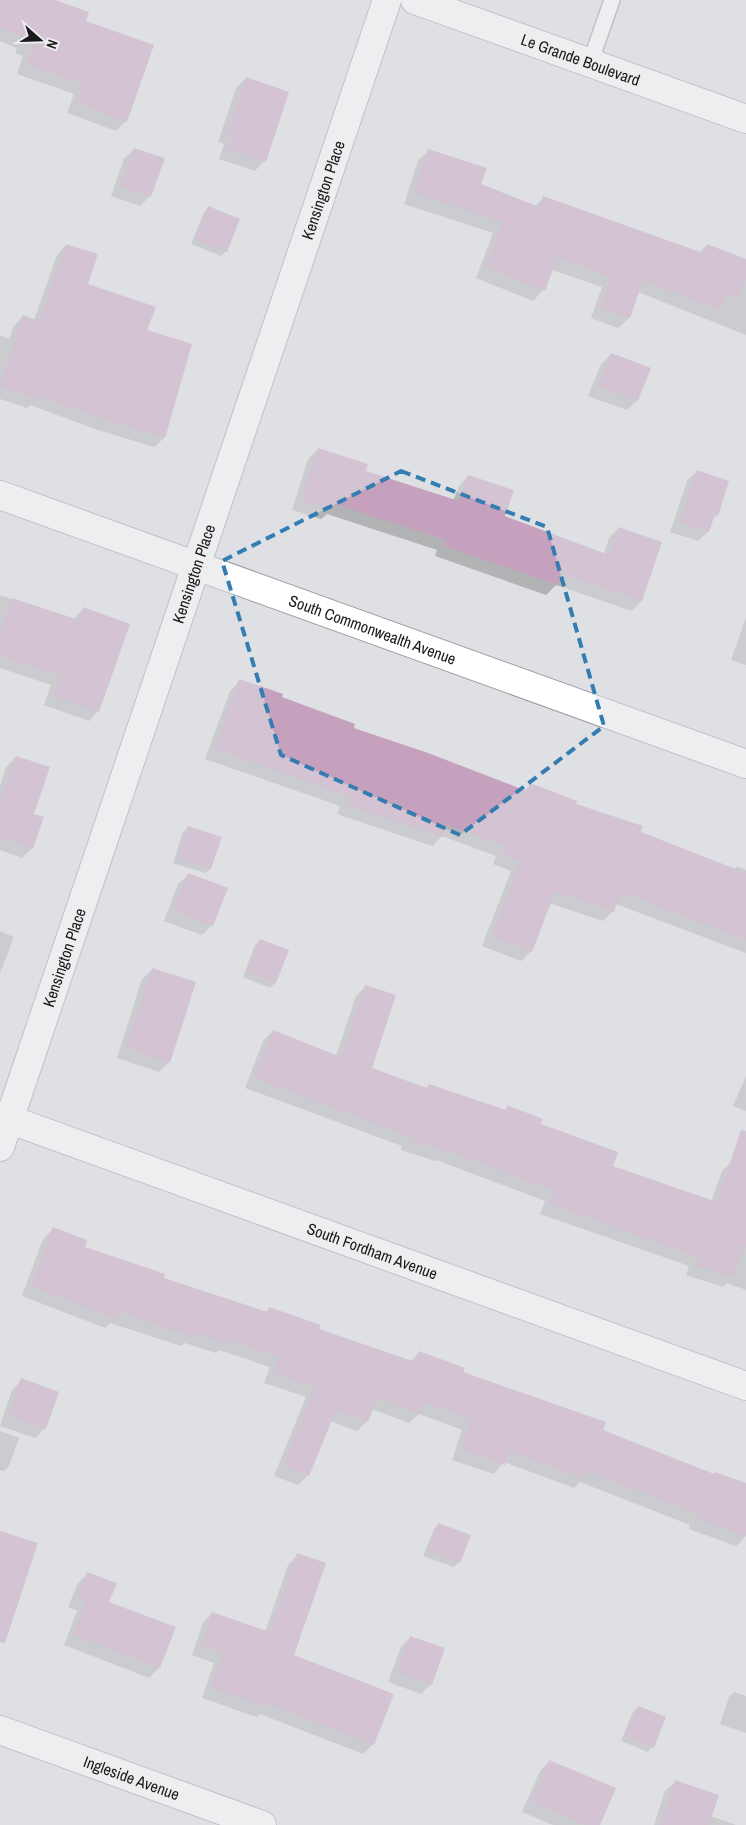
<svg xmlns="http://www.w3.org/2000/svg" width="746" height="1825" viewBox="0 0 746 1825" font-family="'Archivo Narrow',sans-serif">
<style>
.shadow{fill:#0003}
.building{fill:#c6a1be}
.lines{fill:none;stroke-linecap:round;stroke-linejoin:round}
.service-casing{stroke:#9c9da1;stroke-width:18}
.minor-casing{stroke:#9c9da1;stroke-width:30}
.service{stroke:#fff;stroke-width:15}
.minor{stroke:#fff;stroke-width:28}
.marked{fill:none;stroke:#347db1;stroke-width:4;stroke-dasharray:10 6;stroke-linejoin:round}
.labels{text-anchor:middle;stroke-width:4.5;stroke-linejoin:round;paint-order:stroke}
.street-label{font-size:16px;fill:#1a1a1c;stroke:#ebedf1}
</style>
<rect width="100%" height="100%" fill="#dee0e3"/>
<g class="shadow">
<path d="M0 0H51L84 21 126 121 116 131 67 113 74 94 17 74 23 56 15 53 17 48 0 41Z"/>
<path d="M246 78 264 161 255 171 219 159 224 144 218 142 236 88Z"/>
<path d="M134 149 150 196 140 206 111 196 124 159Z"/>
<path d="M428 151 480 185 534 207 544 198 699 253 707 245 746 260V335L638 292 629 318 618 328 591 318 602 287 552 270 543 290 533 301 476 278 493 233 404 204 418 161Z"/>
<path d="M209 207 226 251 221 256 191 244 204 212Z"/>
<path d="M66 245 86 285 146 331 164 438 154 447 95 429 30 405 27 408 0 399V335L9 339 14 326 23 316 34 320 57 255Z"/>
<path d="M611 354 637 401 627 410 588 396 601 364Z"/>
<path d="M318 449 364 472 453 501 459 486 468 476 503 517 604 554 609 538 619 528 641 601 632 611 556 585 546 595 435 556 437 550 327 514 321 519 292 510 308 459Z"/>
<path d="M697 471 717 515 711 521 708 532 698 541 670 532 687 481Z"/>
<path d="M0 595 73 620 83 609 98 711 89 721 44 705 51 685 0 668Z"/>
<path d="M746 617V665L731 660Z"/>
<path d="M240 681 352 729 524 791 530 785 639 833 734 870 737 866 746 870V953L616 904 613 911 603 921 549 903 531 951 521 961 482 946 511 871 493 864 496 856 442 836 432 846 337 814 340 806 205 759 230 691Z"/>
<path d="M16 757 32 848 22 858 0 850V786L6 767Z"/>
<path d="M188 827 210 869 205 873 173 863 183 832Z"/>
<path d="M188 875 212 925 202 935 164 921 178 884Z"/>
<path d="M0 931 14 937 0 973Z"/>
<path d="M260 940 288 951 275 983 270 988 243 977 255 945Z"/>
<path d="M152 970 169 1062 159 1072 117 1058 142 979Z"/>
<path d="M366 986 370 1069 426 1088 429 1085 504 1110 508 1107 612 1167 711 1202 722 1171 732 1161 746 1166V1290L727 1283 723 1287 686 1275 689 1266 540 1214 545 1201 436 1160 435 1161 401 1150 402 1146 245 1088 263 1041 273 1031 336 1056 356 996Z"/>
<path d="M746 1076V1111L733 1106Z"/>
<path d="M53 1229 83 1248 162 1278 265 1312 269 1309 318 1329 411 1361 419 1352 462 1373 601 1431 714 1475 746 1484V1536L736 1546 689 1529 690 1525 580 1482 574 1488 504 1462 494 1474 452 1460 462 1430 419 1414 409 1423 371 1409 367 1421 357 1431 330 1421 308 1475 298 1485 274 1476 306 1397 264 1383 270 1367 219 1350 216 1353 185 1343 181 1346 110 1323 105 1328 22 1296 43 1239Z"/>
<path d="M22 1380 57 1393 45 1428 35 1438 0 1426 12 1390Z"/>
<path d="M0 1431 19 1438 9 1466 4 1471 0 1470Z"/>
<path d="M438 1524 459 1562 454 1567 423 1556 434 1529Z"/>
<path d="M298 1555 293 1656 373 1744 363 1754 260 1714 257 1717 202 1698 214 1663 192 1655 203 1623 212 1613 265 1632 288 1565Z"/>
<path d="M88 1573 107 1603 174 1628 159 1668 149 1678 64 1645 77 1611 68 1607 78 1583Z"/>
<path d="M411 1637 431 1684 421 1694 388 1682 401 1647Z"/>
<path d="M734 1692 746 1696V1733L720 1724 729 1697Z"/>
<path d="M638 1707 664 1718 652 1747 648 1752 621 1741 633 1712Z"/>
<path d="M550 1761 599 1825H553L522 1812 540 1771Z"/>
<path d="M675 1782 711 1816 736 1825H654L665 1791Z"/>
</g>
<g class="building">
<path d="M0 0H55L89 12 86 21 154 45 127 122 76 103 83 84 26 64 32 46 24 43 26 38 0 28Z"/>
<path d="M246 77 289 92 266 162 228 149 233 134 227 132Z"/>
<path d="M134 148 165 158 151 197 120 186Z"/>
<path d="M428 149 487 168 481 184 539 207 543 196 703 253 707 244 746 259V278L738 299 726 294 720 310 643 281 630 318 600 308 611 277 557 258 545 291 485 267 503 222 414 193Z"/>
<path d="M208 206 240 219 227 252 195 239Z"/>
<path d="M66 244 98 254 88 284 156 307 147 330 192 344 165 438 105 420 38 396 37 399 0 386 23 315 39 321Z"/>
<path d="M611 353 651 368 638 401 598 386Z"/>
<path d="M318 448 368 464 366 471 459 501 468 475 514 490 505 516 609 555 618 527 662 542 642 601 561 574 557 585 444 546 446 540 334 504 332 510 301 500Z"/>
<path d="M697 470 729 481 718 516 715 514 709 532 679 522Z"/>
<path d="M12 598 79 620 83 607 130 624 99 712 53 696 60 675 0 656V633Z"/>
<path d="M239 679 283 694 282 697 355 724 354 728 428 753 527 791 530 783 577 801 576 804 643 826 641 832 746 873V940L621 892 614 912 555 892 532 952 491 936 520 862 502 855 505 846 447 825 443 837 346 805 349 796 214 749Z"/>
<path d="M16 756 50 767 34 814 44 817 33 849 0 837V802Z"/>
<path d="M188 826 222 837 211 869 177 858Z"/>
<path d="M188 873 228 888 213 926 173 911Z"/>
<path d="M260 939 289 950 276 983 247 972Z"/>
<path d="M152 968 196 982 170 1063 126 1048Z"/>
<path d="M365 985 396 995 372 1068 427 1088 429 1084 506 1110 507 1105 543 1119 541 1124 618 1152 613 1166 717 1202 741 1130 746 1131V1243L734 1278 695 1265 698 1257 549 1204 554 1191 446 1150V1152L410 1140 411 1137 254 1078 273 1030 341 1057Z"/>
<path d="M53 1227 87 1240 85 1247 165 1274 164 1278 267 1312 269 1307 321 1325 319 1329 415 1362 419 1351 465 1368 463 1372 606 1422 603 1430 714 1474 715 1472 746 1483V1536L698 1519 699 1515 588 1471 585 1479 509 1451 505 1465 461 1450 471 1420 424 1402 420 1414 377 1398 368 1422 336 1410 309 1476 283 1466 315 1387 273 1373 279 1357 228 1340 227 1344 194 1333 192 1337 118 1312 116 1319 31 1286Z"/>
<path d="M21 1378 59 1392 46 1429 8 1415Z"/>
<path d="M438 1523 471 1535 460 1563 427 1551Z"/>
<path d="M0 1531 38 1543 5 1643 0 1642Z"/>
<path d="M297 1553 326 1563 294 1655 394 1694 374 1745 269 1704 268 1707 211 1688 223 1653 201 1645 212 1612 270 1632Z"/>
<path d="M87 1572 117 1583 109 1602 176 1627 160 1668 73 1635 86 1601 77 1597Z"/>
<path d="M410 1636 445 1648 432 1685 397 1672Z"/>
<path d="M638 1706 666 1717 654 1748 625 1736Z"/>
<path d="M549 1760 616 1788 600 1825H586L531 1802Z"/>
<path d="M675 1780 719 1795 709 1825H660Z"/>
</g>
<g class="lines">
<defs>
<path id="service" d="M590 63 612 0"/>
<g id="minor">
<path id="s1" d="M415 0 746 119"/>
<path id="s2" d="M0 495 746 764"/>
<path id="s3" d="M0 1116 746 1386"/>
<path id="s4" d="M0 1147 387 0"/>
<path id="s5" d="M0 1730 262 1825"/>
</g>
</defs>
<use href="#service" class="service-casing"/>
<use href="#minor" class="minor-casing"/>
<use href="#service" class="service"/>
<use href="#minor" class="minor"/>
</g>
<path d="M0 0H746V1825H0ZM401 471 547 527 604 726 460 835 281 755 222 561Z" fill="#dee0e3" fill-opacity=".55" fill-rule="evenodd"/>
<path class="marked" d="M401 471 547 527 604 726 460 835 281 755 222 561Z"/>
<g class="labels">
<g class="street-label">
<text dy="6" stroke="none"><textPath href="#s1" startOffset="176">Le Grande Boulevard</textPath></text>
<text dy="6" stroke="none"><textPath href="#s4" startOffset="1010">Kensington Place</textPath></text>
<text dy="6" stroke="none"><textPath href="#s4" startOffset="605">Kensington Place</textPath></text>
<text dy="6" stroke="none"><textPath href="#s2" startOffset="396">South Commonwealth Avenue</textPath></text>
<text dy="6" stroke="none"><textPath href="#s4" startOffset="200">Kensington Place</textPath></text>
<text dy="6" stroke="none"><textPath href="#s3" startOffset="396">South Fordham Avenue</textPath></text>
<text dy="6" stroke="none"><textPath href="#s5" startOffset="140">Ingleside Avenue</textPath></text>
</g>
</g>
<g transform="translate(40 40) rotate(110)" stroke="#ebedf1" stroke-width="4" paint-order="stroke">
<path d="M0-4L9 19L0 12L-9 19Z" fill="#1a1a1c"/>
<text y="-8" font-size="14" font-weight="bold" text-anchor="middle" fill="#1a1a1c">N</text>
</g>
</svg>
